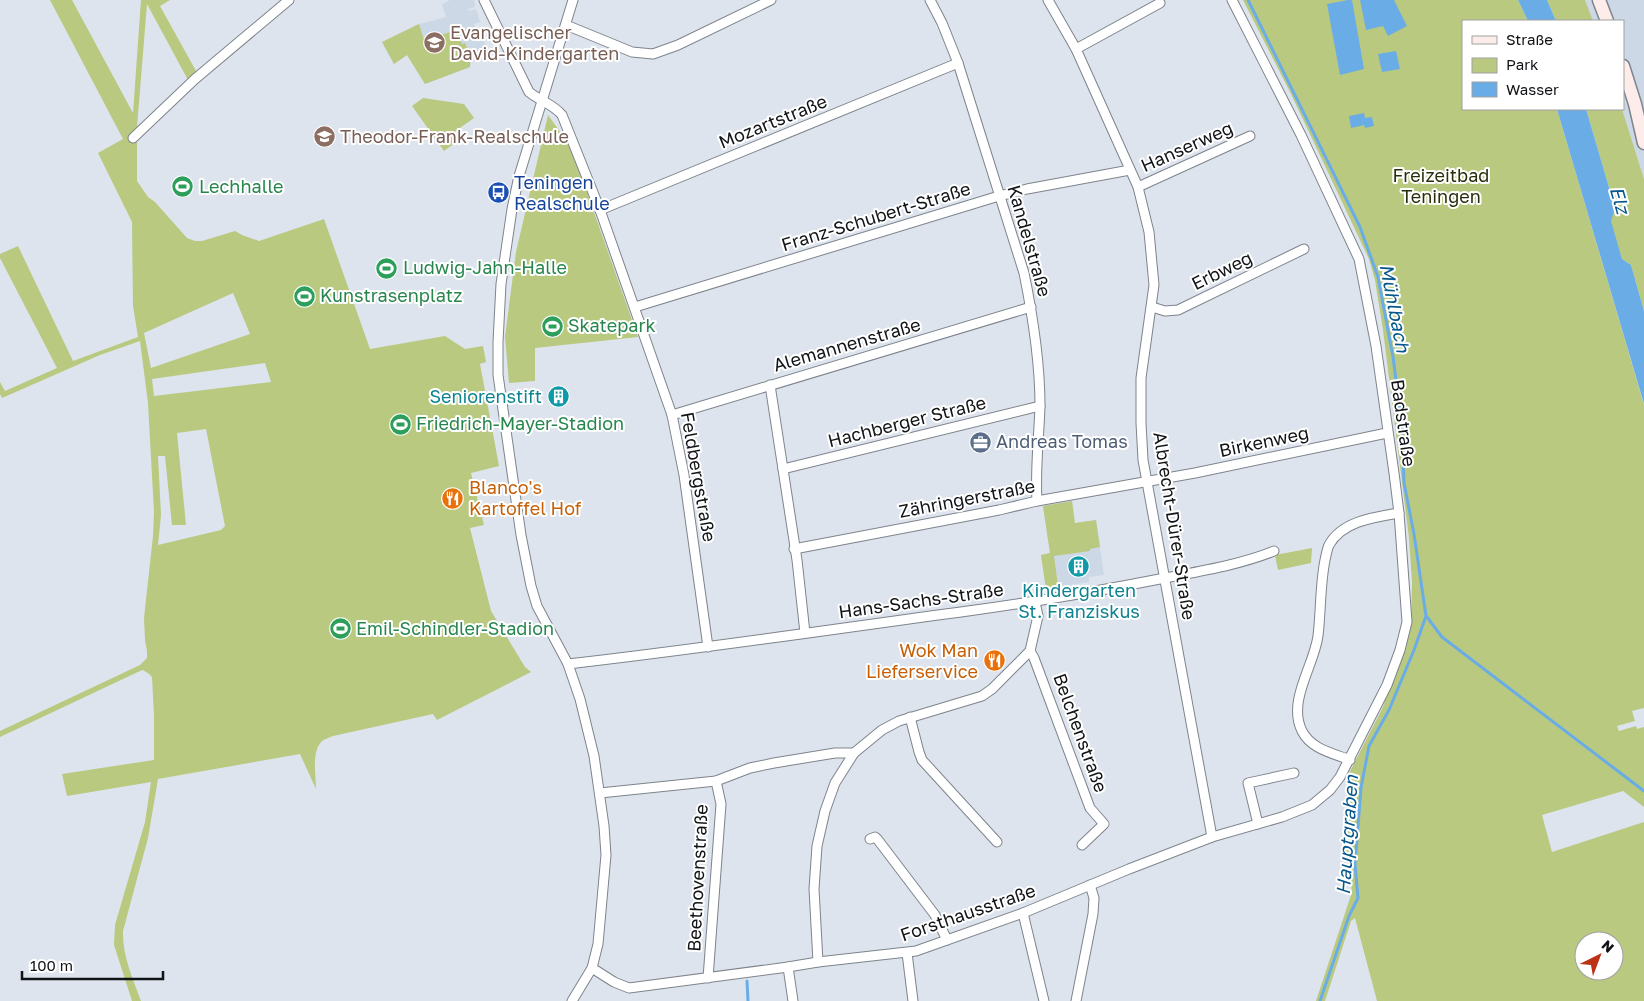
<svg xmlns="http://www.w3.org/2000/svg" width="1644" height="1001" viewBox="0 0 1644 1001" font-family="'Golos Text',sans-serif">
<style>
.built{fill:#cdd8e7}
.green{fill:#b9c97f;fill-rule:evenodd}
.water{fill:#6aade6}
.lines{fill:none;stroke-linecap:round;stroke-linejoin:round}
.stream{stroke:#6aade6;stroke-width:3}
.street-casing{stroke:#7e848c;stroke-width:11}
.secondary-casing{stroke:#7e848c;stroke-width:15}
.street{stroke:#fff;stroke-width:9}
.secondary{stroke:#fdece9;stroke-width:12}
.labels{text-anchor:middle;stroke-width:4;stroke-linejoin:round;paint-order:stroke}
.education-label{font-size:18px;fill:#785e54;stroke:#fff;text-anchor:start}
.street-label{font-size:18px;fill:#111316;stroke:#fff}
.park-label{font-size:18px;fill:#272e0a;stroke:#fff}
.transit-label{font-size:18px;fill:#164399;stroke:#fff;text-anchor:start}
.leisure-label{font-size:18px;fill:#27864d;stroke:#fff;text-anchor:start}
.culture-label{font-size:18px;fill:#0d838f;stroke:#fff;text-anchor:end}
.service-label{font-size:18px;fill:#4e5e75;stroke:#fff;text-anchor:start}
.food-label{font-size:18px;fill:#c56008;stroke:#fff;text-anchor:start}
.water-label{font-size:19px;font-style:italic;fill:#05578c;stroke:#fff}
</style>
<rect width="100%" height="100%" fill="#dde4ed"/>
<g class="built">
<path d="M450 0H474L475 7 468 9 469 11 476 9 480 22 474 24 481 41H484L486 45 484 46 485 50 471 55 470 67 425 84 407 55 394 64 382 42 419 24 446 17 442 4Z"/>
<path d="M1585 0H1644V179L1622 109 1623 21H1593Z"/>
<path d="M1072 501 1075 523 1096 520 1104 575 1089 577V582L1046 589 1041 555 1050 553 1043 506Z"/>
</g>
<g class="green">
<path d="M50 0H72L133 113 141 0H170L160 6 196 71 188 80 147 4 137 127V181L148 197 155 202 187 238 195 241H202L235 231 242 235 259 241 324 219 370 349 445 336 465 349 483 346 486 362 480 364 499 466 471 473 484 525 470 528 491 611 525 667 531 672 437 720 433 714 333 736C330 737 325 739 322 741 311 752 316 775 316 789L300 754 158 779 148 838 123 931C122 955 133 979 141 1001H132L114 945 115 925 145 822 151 782 67 796 62 774 154 760V716L152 677 149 674 143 670 140 671 0 737V731L140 665 147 658V651L145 640 144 618 153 536 154 512 148 403 140 341 100 355 2 398 0 394V382L5 391 57 368 0 258V254L18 246 73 361 138 337 133 306 132 222 98 153 123 139ZM233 293 250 334 151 368 144 333ZM265 363 271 382 154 396 152 379ZM206 429 225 526 221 530 158 545 161 515 158 456H165L172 525H186L177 433Z"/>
<path d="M1243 0H1518L1528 21H1463V109H1557L1644 405V708L1632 711 1635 721 1617 726 1619 731 1636 726 1637 729 1644 727V807L1623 791 1542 815 1552 852 1644 822V1001H1377L1355 918 1351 921 1325 1001H1316L1352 892 1346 851 1352 789 1346 779 1382 709 1411 628 1412 582 1409 538 1383 330 1375 280 1369 259 1290 92ZM1584 941H1614V971H1584Z"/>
<path d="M1547 0H1585L1593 21H1556Z"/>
<path d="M419 24 424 40 457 30 462 44 465 43 467 48H469L471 55 470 67 425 84 407 55 394 64 382 42Z"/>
<path d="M423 98 464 104 474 118 450 135 455 143 444 151 412 106Z"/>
<path d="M1586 109H1622L1644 179V311L1631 265 1622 259 1610 221 1615 208Z"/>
<path d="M548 115 571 147 638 337 535 348V381L509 383 505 337 516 252Z"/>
<path d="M1072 501 1075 523 1096 520 1100 547 1090 549V551L1054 556 1058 586 1046 589 1041 555 1050 553 1043 506Z"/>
<path d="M1312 548 1311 563 1278 570 1275 555Z"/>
</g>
<g class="water">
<path d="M1348 0H1352L1364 69 1340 75 1327 4Z"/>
<path d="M1360 0H1394L1407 26 1388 36 1383 26 1366 30Z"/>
<path d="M1518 0H1547L1556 21H1528Z"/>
<path d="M1396 51 1400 69 1382 72 1378 54Z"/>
<path d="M1557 109H1586L1615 208 1611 221 1622 259 1631 265 1644 311V404Z"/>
<path d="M1364 113 1365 118 1372 117 1374 126 1365 128 1364 125 1351 128 1349 116Z"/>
</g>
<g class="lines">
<g class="stream">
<path d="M1248 0 1360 227 1378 277 1393 357 1402 427 1404 483 1414 534 1426 616 1414 650 1389 710 1369 746 1361 788 1355 864 1358 898 1349 916 1320 1001"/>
<path d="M1427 617 1442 637 1644 791"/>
<path d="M747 981 748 1001"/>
</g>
<defs>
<g id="street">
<path d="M484 0 529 92C540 101 553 104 562 115L600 210 672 415 684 475 708 647"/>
<path d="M930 0 942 23 958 63 1024 273C1033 317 1040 361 1040 406 1039 437 1035 469 1037 501"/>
<path d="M1048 0 1076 49 1138 187 1149 232 1154 285 1141 378V423L1143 460 1212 837"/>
<path d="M566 25 632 52 653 54 678 45 771 0"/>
<path d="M1076 49 1160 3"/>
<path d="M133 138 195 79 289 0"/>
<path d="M1138 187 1250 136"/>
<path d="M600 210 958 63"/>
<path d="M635 307 999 196 1027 189 1130 170"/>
<path d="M1152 307 1165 311 1178 310 1304 249"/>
<path d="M770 385 797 560 805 633"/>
<path d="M672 415 1031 307"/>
<path d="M783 469 1040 406"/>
<path d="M794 549 999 510 1037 501 1195 473 1387 433"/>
<path d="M1030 651 1034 658 1090 808 1104 824 1082 845"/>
<path d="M568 664C701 649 834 629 968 611 1034 602 1099 591 1165 578 1201 571 1239 565 1274 551"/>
<path d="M910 717 919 752 922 760 997 842"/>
<path d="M1350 760C1332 753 1311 749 1302 731 1287 701 1314 666 1318 636 1321 611 1320 585 1325 560 1326 556 1327 549 1329 545 1342 521 1375 517 1399 513"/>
<path d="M600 793 716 781 750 768 774 763 835 753H854"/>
<path d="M1258 824 1248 783 1294 773"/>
<path d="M870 839 875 837 878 840 935 915 947 940"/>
<path d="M1023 913 1044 1001"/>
<path d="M907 953 913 1001"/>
<path d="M818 962 814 889 817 846 825 811 835 783 854 753 882 730 899 721 982 696 992 689 1030 651 1038 616 1035 602"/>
<path d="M788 967 793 1001"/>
<path d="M592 968 614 982 629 988 788 967 818 962 916 951 1023 913 1129 869 1212 837 1282 817 1312 805 1330 790 1340 777 1387 685 1400 650 1407 622 1399 513 1394 473 1376 346 1359 259 1301 135 1232 0"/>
<path d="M708 978 721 804 716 781"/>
<path d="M572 1001 592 968 598 944 606 855 604 826 594 756 580 699 568 664 537 606 531 586 521 535 498 375V342L501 284 512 209 519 176 573 0"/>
<path d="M1076 1001 1093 914 1094 898 1090 885"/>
</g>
<g id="secondary">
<path d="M1599 0 1607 21"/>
<path d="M1623 66 1635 104 1644 143"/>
</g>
</defs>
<use href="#street" class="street-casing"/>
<use href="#secondary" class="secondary-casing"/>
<use href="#street" class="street"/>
<use href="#secondary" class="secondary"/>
</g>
<defs>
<symbol id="school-disc" viewBox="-11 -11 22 22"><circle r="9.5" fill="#8d6e63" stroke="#fff"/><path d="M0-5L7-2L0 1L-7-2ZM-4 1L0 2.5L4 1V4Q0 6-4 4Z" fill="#fff"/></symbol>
<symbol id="stadium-disc" viewBox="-11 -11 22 22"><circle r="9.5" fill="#2e9e5b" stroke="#fff"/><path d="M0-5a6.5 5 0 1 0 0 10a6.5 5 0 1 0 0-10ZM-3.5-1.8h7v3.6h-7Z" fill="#fff"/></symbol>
<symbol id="bus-disc" viewBox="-11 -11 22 22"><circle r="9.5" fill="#1a4fb4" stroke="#fff"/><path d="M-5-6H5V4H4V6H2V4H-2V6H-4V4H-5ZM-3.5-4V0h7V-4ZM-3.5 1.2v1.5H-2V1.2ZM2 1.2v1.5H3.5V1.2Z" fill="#fff"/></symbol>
<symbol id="building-disc" viewBox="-11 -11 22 22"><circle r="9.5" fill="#0f9aa8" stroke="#fff"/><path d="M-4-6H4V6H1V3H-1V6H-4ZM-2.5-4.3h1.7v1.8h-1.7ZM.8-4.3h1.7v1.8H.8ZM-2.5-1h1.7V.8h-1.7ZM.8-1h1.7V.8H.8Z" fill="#fff"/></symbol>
<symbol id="office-disc" viewBox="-11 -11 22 22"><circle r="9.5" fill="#5c6f8a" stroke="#fff"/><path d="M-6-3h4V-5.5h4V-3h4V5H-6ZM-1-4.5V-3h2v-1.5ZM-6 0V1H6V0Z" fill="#fff"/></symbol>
<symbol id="restaurant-disc" viewBox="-11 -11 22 22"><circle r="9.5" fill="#e8710a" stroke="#fff"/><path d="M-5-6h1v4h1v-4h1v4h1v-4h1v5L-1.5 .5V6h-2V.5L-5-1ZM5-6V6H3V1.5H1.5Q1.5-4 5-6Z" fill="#fff"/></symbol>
</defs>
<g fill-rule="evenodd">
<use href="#school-disc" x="422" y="30" width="25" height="25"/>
<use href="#school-disc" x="312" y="124" width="25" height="25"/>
<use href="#stadium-disc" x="170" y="174" width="25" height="25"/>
<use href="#bus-disc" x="486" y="180" width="25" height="25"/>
<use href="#stadium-disc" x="374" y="256" width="25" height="25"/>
<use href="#stadium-disc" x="292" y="284" width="25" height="25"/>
<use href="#stadium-disc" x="540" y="314" width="25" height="25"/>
<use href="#building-disc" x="546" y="384" width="25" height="25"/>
<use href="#stadium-disc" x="388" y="412" width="25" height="25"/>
<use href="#office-disc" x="968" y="430" width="25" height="25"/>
<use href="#restaurant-disc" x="440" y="486" width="25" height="25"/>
<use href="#building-disc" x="1066" y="554" width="25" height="25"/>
<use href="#stadium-disc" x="328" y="616" width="25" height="25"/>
<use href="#restaurant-disc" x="982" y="648" width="25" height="25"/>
</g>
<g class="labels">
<g class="education-label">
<text x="450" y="39">Evangelischer<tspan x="450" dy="21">David-Kindergarten</tspan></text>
<text x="340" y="143">Theodor-Frank-Realschule</text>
</g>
<g class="street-label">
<text transform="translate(773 122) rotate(-22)" y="6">Mozartstraße</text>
<text transform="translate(1187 147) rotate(-24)" y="6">Hanserweg</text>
<text transform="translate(876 217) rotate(-17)" y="6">Franz-Schubert-Straße</text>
<text transform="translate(1029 241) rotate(74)" y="6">Kandelstraße</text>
<text transform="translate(1222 271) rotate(-26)" y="6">Erbweg</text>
<text transform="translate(847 345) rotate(-16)" y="6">Alemannenstraße</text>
<text transform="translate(907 422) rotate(-14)" y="6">Hachberger Straße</text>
<text transform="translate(1403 423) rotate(82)" y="6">Badstraße</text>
<text transform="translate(1264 442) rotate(-12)" y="6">Birkenweg</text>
<text transform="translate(698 477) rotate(80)" y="6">Feldbergstraße</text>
<text transform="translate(967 499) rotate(-11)" y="6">Zähringerstraße</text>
<text transform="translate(1174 526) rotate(81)" y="6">Albrecht-Dürer-Straße</text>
<text transform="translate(921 601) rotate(-8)" y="6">Hans-Sachs-Straße</text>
<text transform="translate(1080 733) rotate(70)" y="6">Belchenstraße</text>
<text transform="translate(698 878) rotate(-87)" y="6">Beethovenstraße</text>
<text transform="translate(968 913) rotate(-19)" y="6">Forsthausstraße</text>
</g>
<g class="park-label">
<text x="1441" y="182">Freizeitbad<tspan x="1441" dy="21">Teningen</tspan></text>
</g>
<g class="transit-label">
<text x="514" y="189">Teningen<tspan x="514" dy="21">Realschule</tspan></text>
</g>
<g class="leisure-label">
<text x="199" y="193">Lechhalle</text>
<text x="403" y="274">Ludwig-Jahn-Halle</text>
<text x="320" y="302">Kunstrasenplatz</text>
<text x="568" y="332">Skatepark</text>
<text x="416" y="430">Friedrich-Mayer-Stadion</text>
<text x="356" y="635">Emil-Schindler-Stadion</text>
</g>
<g class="culture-label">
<text x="542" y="403">Seniorenstift</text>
<text x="1079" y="597" text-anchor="middle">Kindergarten<tspan x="1079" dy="21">St. Franziskus</tspan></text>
</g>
<g class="service-label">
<text x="996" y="448">Andreas Tomas</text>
</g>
<g class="food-label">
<text x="469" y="494">Blanco's<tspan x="469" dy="21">Kartoffel Hof</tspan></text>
<text x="978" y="657" text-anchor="end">Wok Man<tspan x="978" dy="21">Lieferservice</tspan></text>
</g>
<g class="water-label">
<text transform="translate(1620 200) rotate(74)" y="7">Elz</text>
<text transform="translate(1395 308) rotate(79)" y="7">Mühlbach</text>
<text transform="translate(1347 835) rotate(-86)" y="7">Hauptgraben</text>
</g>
</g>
<rect x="1462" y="20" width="162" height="90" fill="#ffffff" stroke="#a0a1a2"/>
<rect x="1472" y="36" width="25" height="8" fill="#fdece9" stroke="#a0a1a2"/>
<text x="1506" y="45" font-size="15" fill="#111316">Straße</text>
<rect x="1472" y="58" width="25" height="15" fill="#b9c97f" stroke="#a0a1a2"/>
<text x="1506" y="70" font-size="15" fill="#111316">Park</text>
<rect x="1472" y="82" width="25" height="15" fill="#6aade6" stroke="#a0a1a2"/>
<text x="1506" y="95" font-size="15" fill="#111316">Wasser</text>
<g transform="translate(1599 956) rotate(42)"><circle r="24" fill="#ffffff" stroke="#a0a1a2"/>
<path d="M0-4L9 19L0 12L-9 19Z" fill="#bc3214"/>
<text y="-8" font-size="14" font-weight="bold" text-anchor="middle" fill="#111316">N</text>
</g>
<path d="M22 971v8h141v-8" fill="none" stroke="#111316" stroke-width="2.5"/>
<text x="30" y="971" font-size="15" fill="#111316" stroke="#ffffff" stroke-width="4" paint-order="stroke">100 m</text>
</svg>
